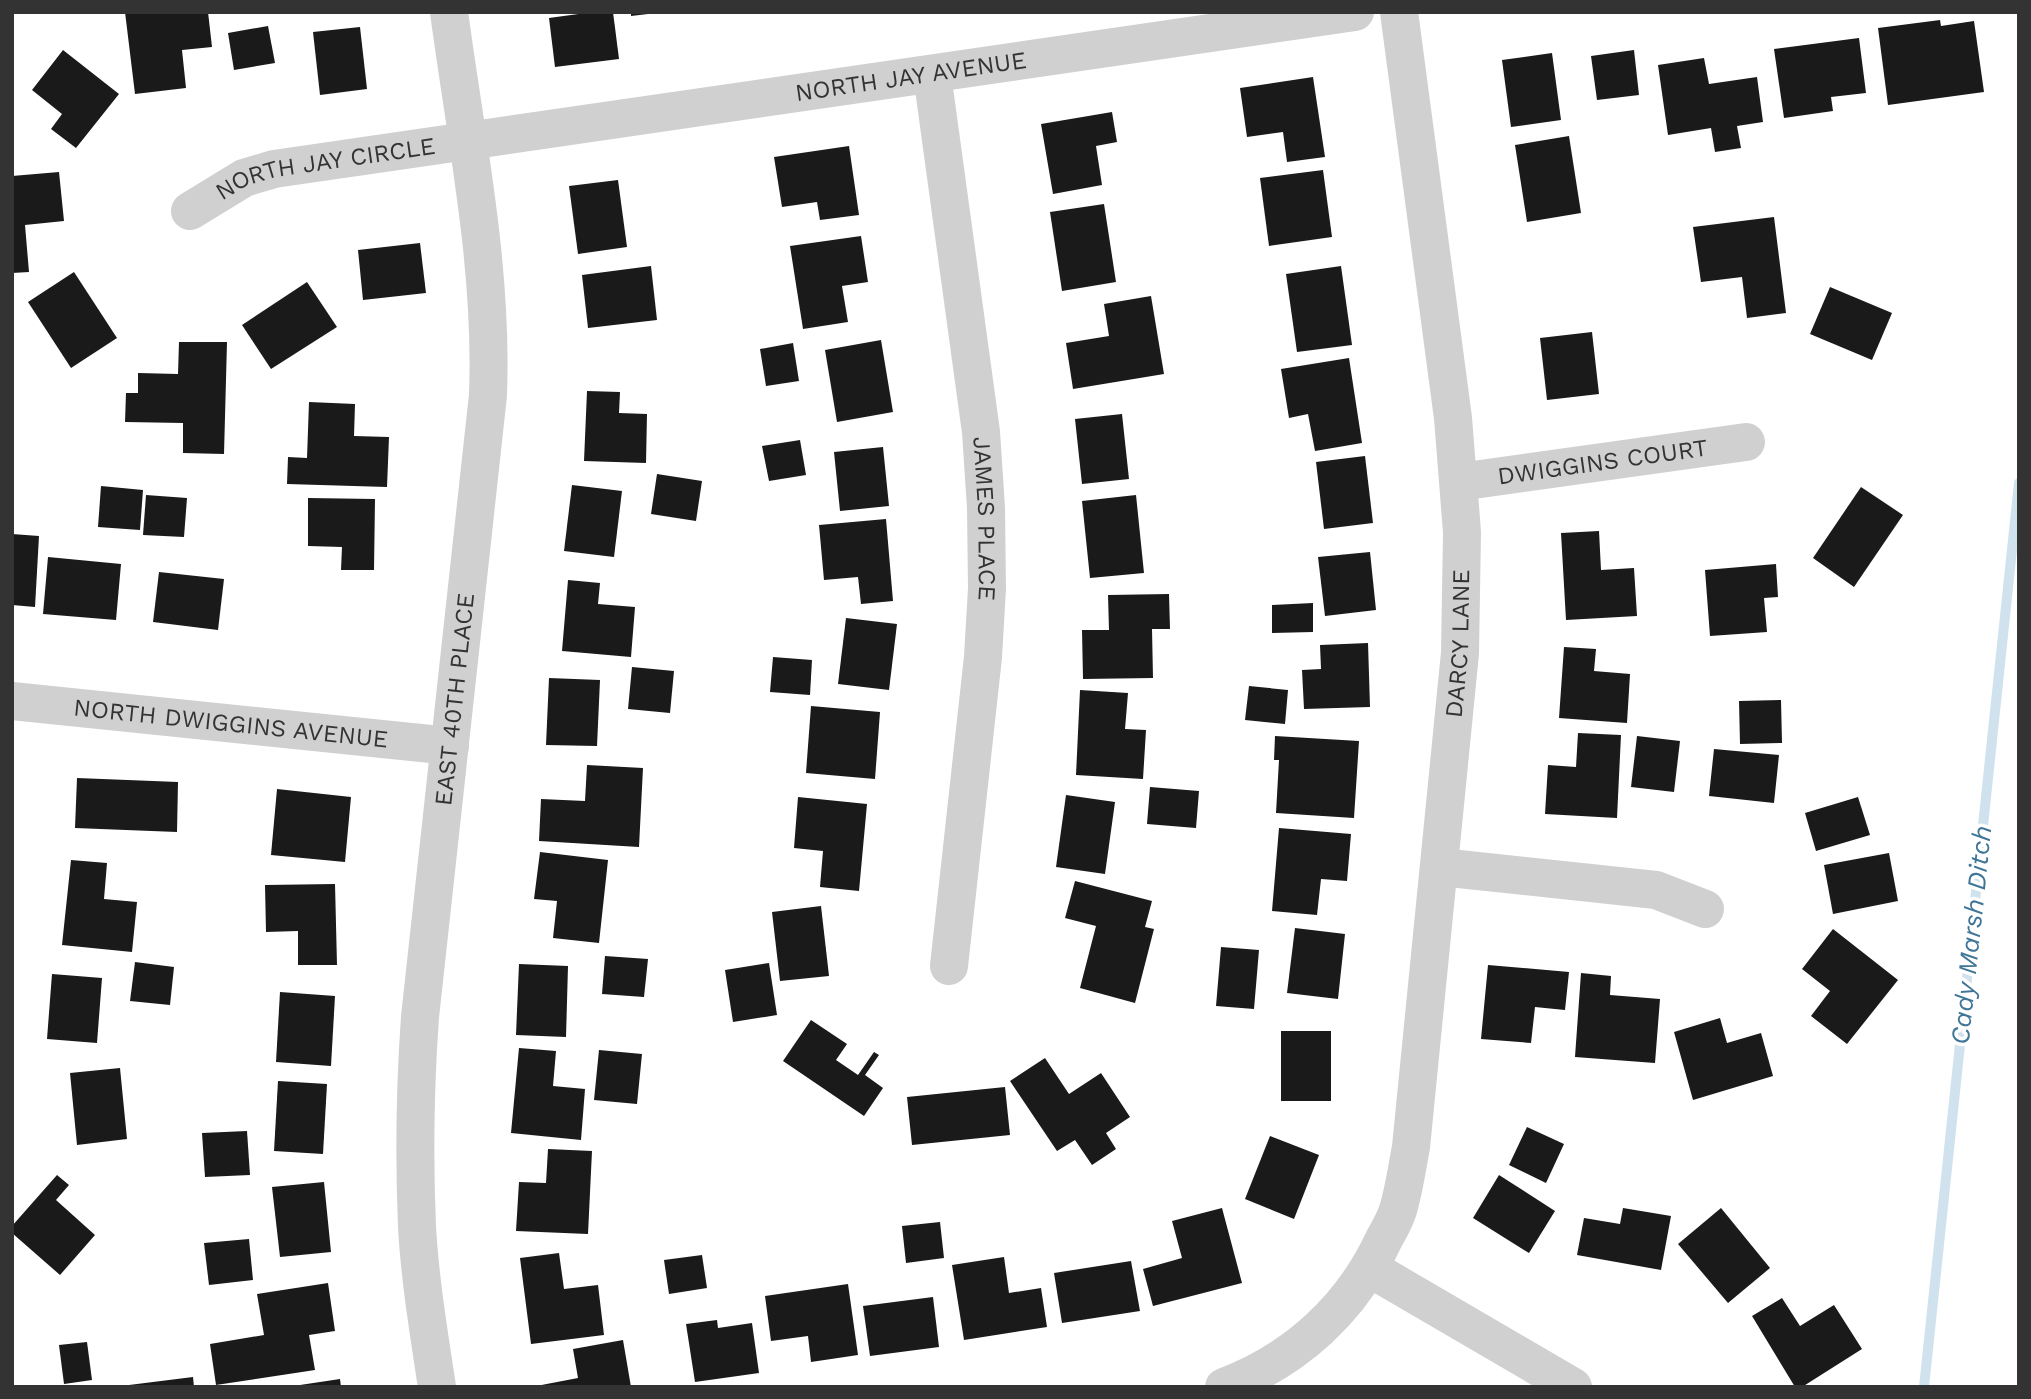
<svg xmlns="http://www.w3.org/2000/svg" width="2031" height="1399" viewBox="0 0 2031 1399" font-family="'Work Sans',sans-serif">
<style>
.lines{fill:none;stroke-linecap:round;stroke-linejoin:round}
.stream{stroke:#cfe2ee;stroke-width:10}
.building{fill:#1a1a1a}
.street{stroke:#d0d0d0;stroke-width:38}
.labels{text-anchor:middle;stroke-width:7;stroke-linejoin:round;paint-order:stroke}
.street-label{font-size:24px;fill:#333;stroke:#fff}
.water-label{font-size:26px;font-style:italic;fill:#3f7597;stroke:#fff}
</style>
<rect width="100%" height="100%" fill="#fff"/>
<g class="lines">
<path class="stream" d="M1924 1387 2019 483"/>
</g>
<g class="building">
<path d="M125 12H208L212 47 182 50 186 88 135 94Z"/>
<path d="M593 12H613L619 59 555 67 549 18Z"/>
<path d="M631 12H647L648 14 631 16Z"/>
<path d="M1940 20 1941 26 1974 21 1984 92 1888 105 1878 28Z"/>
<path d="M268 26 275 63 234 70 228 33Z"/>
<path d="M360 27 367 89 320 95 313 32Z"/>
<path d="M1859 38 1866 93 1831 97 1833 111 1784 118 1774 49Z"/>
<path d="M63 50 119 94 76 148 51 129 62 114 32 90Z"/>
<path d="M1634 50 1639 95 1597 100 1591 56Z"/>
<path d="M1552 53 1561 120 1511 127 1502 60Z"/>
<path d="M1704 58 1709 84 1757 77 1763 122 1737 126 1741 148 1715 152 1711 128 1668 135 1658 65Z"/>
<path d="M1313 77 1325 157 1287 162 1283 132 1247 137 1240 88Z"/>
<path d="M1112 112 1117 142 1096 146 1102 185 1053 194 1041 124Z"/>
<path d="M1569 136 1581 213 1527 222 1515 145Z"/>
<path d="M849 146 859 215 820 220 817 202 782 207 774 157Z"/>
<path d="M1323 170 1332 237 1269 246 1260 178Z"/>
<path d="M59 172 64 221 25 225 29 272 12 273V176Z"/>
<path d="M618 180 627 247 578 254 569 186Z"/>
<path d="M1104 204 1116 282 1062 291 1050 212Z"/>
<path d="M1774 217 1786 313 1747 318 1742 277 1701 282 1693 227Z"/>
<path d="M861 236 868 282 842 286 848 322 803 329 790 246Z"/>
<path d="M420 243 426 293 363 300 358 250Z"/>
<path d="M651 266 657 320 588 328 582 275Z"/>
<path d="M1341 266 1352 345 1297 352 1286 274Z"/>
<path d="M74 272 117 338 71 368 28 302Z"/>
<path d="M307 282 337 327 271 369 242 325Z"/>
<path d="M1830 287 1892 313 1872 360 1810 334Z"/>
<path d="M1151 296 1164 374 1073 389 1066 343 1109 336 1104 304Z"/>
<path d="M1592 332 1599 394 1547 400 1540 338Z"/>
<path d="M881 340 893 412 837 422 825 350Z"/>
<path d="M179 342H227L224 454 183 453V423L125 422 126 393H138V373L178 374Z"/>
<path d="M793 343 799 381 766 386 760 349Z"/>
<path d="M1349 358 1362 443 1315 451 1308 414 1289 418 1281 369Z"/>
<path d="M587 391 620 392 619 413 647 414 646 463 584 461Z"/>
<path d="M309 402 355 404 354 436 389 437 387 487 287 484 288 457 307 458Z"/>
<path d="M1122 414 1129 479 1082 484 1075 419Z"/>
<path d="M800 440 806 475 769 481 762 446Z"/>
<path d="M883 447 889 506 840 511 834 452Z"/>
<path d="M1365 456 1373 523 1324 529 1316 462Z"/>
<path d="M657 474 702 481 696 521 651 514Z"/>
<path d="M572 485 622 491 614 557 564 551Z"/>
<path d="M101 486 143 490 140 530 98 527Z"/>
<path d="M1861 487 1903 515 1854 587 1813 558Z"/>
<path d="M146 495 187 498 184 537 143 535Z"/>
<path d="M1136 495 1144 573 1090 578 1082 501Z"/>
<path d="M308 498 375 499 374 570H341L342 547 308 546Z"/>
<path d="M886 519 893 601 861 604 858 577 824 580 819 525Z"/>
<path d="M1599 531 1601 570 1634 568 1637 616 1566 620 1561 533Z"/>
<path d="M12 534 39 536 35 607 12 605Z"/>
<path d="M1370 552 1376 610 1325 616 1318 557Z"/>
<path d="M48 557 121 564 116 620 43 614Z"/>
<path d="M1776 564 1778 597 1764 598 1767 632 1710 636 1705 570Z"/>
<path d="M159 572 224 579 218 630 153 622Z"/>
<path d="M568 580 600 583 598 604 635 607 631 657 562 651Z"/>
<path d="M1169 594 1170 629H1152L1153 678 1083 679 1082 630H1109L1108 595Z"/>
<path d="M1313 603V632L1272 633V605Z"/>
<path d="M846 618 897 624 889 690 838 684Z"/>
<path d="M1368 643 1370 707 1304 709 1302 670 1321 669 1320 645Z"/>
<path d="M1564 647 1596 649 1594 671 1630 674 1627 723 1559 718Z"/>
<path d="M773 657 812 660 810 695 770 692Z"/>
<path d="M632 667 674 671 670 713 628 709Z"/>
<path d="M549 678 600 680 597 746 546 745Z"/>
<path d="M1249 686 1288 690 1285 724 1245 720Z"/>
<path d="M1080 690 1128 693 1125 729 1146 730 1143 779 1076 775Z"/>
<path d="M1781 700 1782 743 1740 744 1739 701Z"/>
<path d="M811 706 880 712 875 779 806 773Z"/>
<path d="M1578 733 1621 735 1617 818 1545 814 1548 765 1576 767Z"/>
<path d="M1275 736 1359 741 1354 818 1276 813 1279 760H1274Z"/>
<path d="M1637 736 1680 741 1674 792 1631 787Z"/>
<path d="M1714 749 1779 755 1774 803 1709 796Z"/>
<path d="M587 765 643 768 639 847 539 841 541 799 585 801Z"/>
<path d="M77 778 178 782 177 832 75 828Z"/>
<path d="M1150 787 1199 791 1196 828 1147 824Z"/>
<path d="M277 789 351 797 345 862 271 855Z"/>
<path d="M1066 795 1115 802 1105 874 1056 867Z"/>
<path d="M798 797 867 804 859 891 820 887 823 851 794 848Z"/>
<path d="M1858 797 1870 835 1816 851 1805 813Z"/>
<path d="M1279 828 1351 834 1347 881 1321 879 1317 915 1272 911Z"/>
<path d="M540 852 608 860 599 943 553 938 557 901 534 899Z"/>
<path d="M1889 853 1898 901 1833 914 1824 865Z"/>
<path d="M71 860 107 863 104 899 137 902 132 952 62 945Z"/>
<path d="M1075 881 1152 901 1145 927 1154 929 1135 1003 1080 988 1096 926 1065 918Z"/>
<path d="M335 884 337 965H298V931L266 932 265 885Z"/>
<path d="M821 906 829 976 780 981 772 912Z"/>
<path d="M1295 928 1345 934 1338 999 1287 993Z"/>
<path d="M1833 929 1898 980 1847 1044 1811 1016 1830 991 1802 969Z"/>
<path d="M1221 947 1259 950 1254 1009 1216 1006Z"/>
<path d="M605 956 648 959 644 997 602 994Z"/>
<path d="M135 962 174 967 170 1005 130 1001Z"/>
<path d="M769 963 777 1015 733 1022 725 970Z"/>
<path d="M519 964 568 966 566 1037 516 1035Z"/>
<path d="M1488 965 1569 972 1565 1010 1535 1007 1531 1043 1481 1039Z"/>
<path d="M1581 973 1611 976 1610 995 1660 999 1655 1063 1575 1057Z"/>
<path d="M52 974 102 978 97 1043 47 1039Z"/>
<path d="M280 992 335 996 331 1066 276 1062Z"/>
<path d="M1720 1018 1727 1043 1761 1033 1773 1076 1693 1100 1674 1032Z"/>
<path d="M811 1020 847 1044 836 1060 858 1075 874 1052 879 1055 865 1075 883 1088 864 1116 783 1061Z"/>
<rect x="1281" y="1031" width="50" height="70"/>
<path d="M519 1048 556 1051 553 1086 585 1089 581 1140 511 1133Z"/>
<path d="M599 1050 642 1054 637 1104 594 1100Z"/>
<path d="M1045 1058 1069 1094 1101 1073 1130 1117 1106 1133 1116 1149 1092 1165 1075 1140 1057 1151 1010 1081Z"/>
<path d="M120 1068 127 1139 77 1145 70 1073Z"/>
<path d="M278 1081 327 1084 323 1154 274 1151Z"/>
<path d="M1005 1087 1010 1135 912 1145 907 1097Z"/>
<path d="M1527 1127 1564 1144 1546 1183 1509 1165Z"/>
<path d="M247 1131 250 1175 205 1177 202 1133Z"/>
<path d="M1270 1136 1319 1155 1294 1219 1245 1199Z"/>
<path d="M548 1149 592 1151 588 1234 516 1231 519 1182 546 1183Z"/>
<path d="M57 1175 69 1185 56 1200 95 1235 60 1275 12 1233V1226Z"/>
<path d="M1499 1175 1555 1211 1529 1253 1473 1218Z"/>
<path d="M324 1182 331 1252 280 1257 272 1187Z"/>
<path d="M1222 1208 1242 1283 1153 1306 1143 1269 1182 1258 1172 1221Z"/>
<path d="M1623 1208 1671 1216 1661 1270 1577 1255 1584 1218 1620 1224Z"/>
<path d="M1721 1208 1770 1268 1728 1303 1678 1244Z"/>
<path d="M940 1222 944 1258 906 1263 902 1226Z"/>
<path d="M249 1239 253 1280 209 1285 204 1243Z"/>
<path d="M559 1253 564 1289 598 1285 604 1335 531 1344 520 1258Z"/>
<path d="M702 1255 707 1288 669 1294 664 1260Z"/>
<path d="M1004 1257 1009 1293 1041 1288 1047 1327 964 1340 952 1265Z"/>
<path d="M1131 1261 1140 1311 1062 1323 1054 1273Z"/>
<path d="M328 1283 335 1331 309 1335 315 1370 216 1385 210 1344 264 1335 257 1294Z"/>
<path d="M848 1284 858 1355 811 1362 808 1336 771 1341 765 1296Z"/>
<path d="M933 1297 939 1347 870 1356 863 1306Z"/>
<path d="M1782 1298 1800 1326 1834 1305 1862 1349 1802 1387H1795L1752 1316Z"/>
<path d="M717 1320 718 1328 752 1323 759 1373 695 1382 686 1324Z"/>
<path d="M623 1340 631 1387H531L578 1378 573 1349Z"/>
<path d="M87 1342 92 1380 64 1384 59 1345Z"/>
<path d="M193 1377 194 1387H130L129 1385Z"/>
<path d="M340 1379 341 1387H300V1385Z"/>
</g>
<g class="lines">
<g class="street">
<path id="s1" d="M932 74 981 432 986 508 987 588 983 657 949 966"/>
<path id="s2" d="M190 211 244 178 274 169 1355 12"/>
<path id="s3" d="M1459 482 1746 442"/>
<path id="s4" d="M12 701 450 746"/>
<path d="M1440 867 1656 890 1705 909"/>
<path d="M1371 1269 1573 1387"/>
<path id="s5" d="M437 1387C429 1334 420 1280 417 1227 414 1156 415 1087 420 1017L488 395C493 267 466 139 449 12"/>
<path id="s6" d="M1224 1387C1296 1360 1352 1308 1384 1239 1389 1230 1395 1220 1398 1210 1404 1190 1407 1168 1411 1147L1460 653 1462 532 1453 418 1399 12"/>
</g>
</g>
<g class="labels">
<g class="street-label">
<text dy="8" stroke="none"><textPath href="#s2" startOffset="738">NORTH JAY AVENUE</textPath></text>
<text dy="8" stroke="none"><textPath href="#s2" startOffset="145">NORTH JAY CIRCLE</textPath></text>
<text dy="8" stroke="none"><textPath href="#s3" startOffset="145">DWIGGINS COURT</textPath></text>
<text dy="8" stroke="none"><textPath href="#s1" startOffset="448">JAMES PLACE</textPath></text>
<text dy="8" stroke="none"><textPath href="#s6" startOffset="826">DARCY LANE</textPath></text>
<text dy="8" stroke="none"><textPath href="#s5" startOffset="691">EAST 40TH PLACE</textPath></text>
<text dy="8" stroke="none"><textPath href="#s4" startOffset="220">NORTH DWIGGINS AVENUE</textPath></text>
</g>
<g class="water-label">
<text transform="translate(1971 935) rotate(-84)" y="9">Cady Marsh Ditch</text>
</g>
</g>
<rect width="2031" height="1399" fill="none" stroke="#333333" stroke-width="28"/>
</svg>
